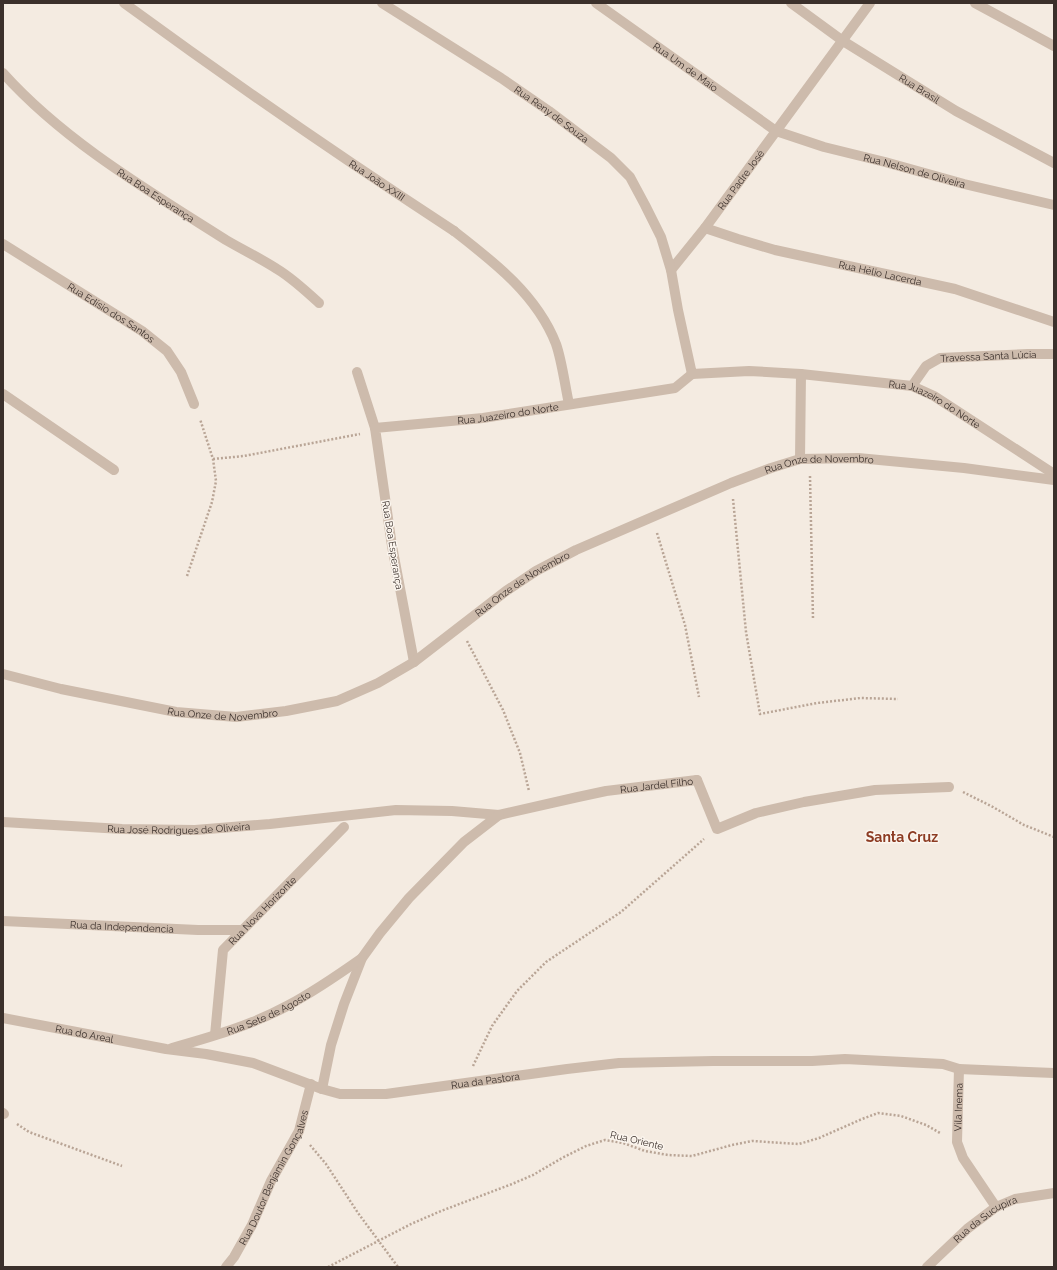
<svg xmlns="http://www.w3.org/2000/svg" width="1057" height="1270" viewBox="0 0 1057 1270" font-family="Raleway,sans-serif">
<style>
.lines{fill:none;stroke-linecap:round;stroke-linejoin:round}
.path{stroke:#b9a596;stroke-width:2.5;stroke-dasharray:2 2;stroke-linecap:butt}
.service{stroke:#cdbbac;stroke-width:10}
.minor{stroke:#cdbbac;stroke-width:10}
.tertiary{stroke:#cdbbac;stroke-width:10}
.labels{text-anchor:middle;stroke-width:3;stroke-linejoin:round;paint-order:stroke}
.street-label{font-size:10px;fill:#3b302b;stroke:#fbf5ee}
.district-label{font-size:14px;font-weight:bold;fill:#8c3b22;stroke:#fbf5ee}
</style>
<rect width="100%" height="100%" fill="#f4ebe1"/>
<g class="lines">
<g class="path">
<path d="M213 459 244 456 360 434"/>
<path d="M810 476 813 619"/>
<path d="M733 499 746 632 760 714 817 703 861 698 898 699"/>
<path d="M657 533 685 625 699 697"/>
<path d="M187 576 212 502 216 481 213 459 200 419"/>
<path d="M467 641 503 710 520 753 529 791"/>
<path d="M963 792 993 807 1024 825 1054 837"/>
<path d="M473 1066 492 1026 517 991 546 962 621 912 704 839"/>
<path d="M17 1124 29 1132 122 1166"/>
<path d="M310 1145 326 1164 358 1213 398 1267"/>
<path d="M328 1267 411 1224 441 1211 512 1184 533 1175 562 1158 586 1146 605 1140 623 1143 645 1151 668 1155 692 1156 732 1145 752 1141 799 1144 819 1138 862 1119 878 1113 901 1116 926 1125 940 1133"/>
</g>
<g class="service">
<path id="s1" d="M843 41 956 111 1054 163"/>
<path d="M454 231C494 262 537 295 556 344 562 361 565 386 569 404"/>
<path d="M357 372 375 428"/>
<path d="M697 780 717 829 756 813 804 802 875 790 949 787"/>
<path id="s2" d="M322 1089 340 1094H386L567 1069 619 1063 713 1061H812L845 1059 943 1064 959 1069"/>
<path id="s3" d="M226 1267 234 1257 252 1225 271 1181 299 1131 311 1084"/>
</g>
<g class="minor">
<path id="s4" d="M124 3C232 82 342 158 454 231"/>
<path id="s5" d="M596 3 776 131 824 147 885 162 964 184 1054 205"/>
<path d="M791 3 843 41"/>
<path d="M975 3 1054 46"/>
<path id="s6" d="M3 73C64 141 149 191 226 240 243 250 260 258 277 269 292 278 306 291 319 303"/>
<path id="s7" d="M705 228 738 239 775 250 955 289 1054 322"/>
<path id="s8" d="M3 244 142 331 167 351 181 372 194 404"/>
<path id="s9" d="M671 270 705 228 870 3"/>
<path id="s10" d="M912 386 926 366 940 358 1028 354H1054"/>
<path d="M3 394 114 470"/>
<path id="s11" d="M414 662 392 546 375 428 483 418 675 388 692 374"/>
<path id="s12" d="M3 822 122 829 195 830 270 824 396 810 452 811 499 815 578 797 606 791 697 780"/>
<path id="s13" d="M3 921 198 930H241"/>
<path id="s14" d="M3 1018 166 1049 206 1054 253 1063 322 1089 331 1045 344 1004 362 958 380 933 409 898 464 842 499 815"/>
<path id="s15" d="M215 1035 223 950 344 827"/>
<path id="s16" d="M172 1048C211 1037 252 1025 287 1006 313 992 338 975 362 958"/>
<path d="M3 1113 4 1114"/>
<path id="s17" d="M996 1207 963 1158 957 1142 959 1069 1054 1073"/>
<path id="s18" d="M927 1267 967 1229 996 1207 1015 1199 1054 1193"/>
</g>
<g class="tertiary">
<path id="s19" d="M382 3 501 78 549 111 611 158 630 177 645 205 661 237 671 270 678 310 692 374 749 371 801 374 912 386 934 396 1054 474"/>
<path d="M800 459 801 374"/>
<path id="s20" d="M3 674 61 689 176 712 236 717 286 711 337 701 378 683 414 662 506 591 536 571 576 550 731 483 771 468 800 459 858 458 964 468 1054 480"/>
</g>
</g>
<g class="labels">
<g class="street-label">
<text dy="4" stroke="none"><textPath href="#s5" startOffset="110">Rua Um de Maio</textPath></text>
<text dy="4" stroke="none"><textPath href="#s1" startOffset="90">Rua Brasil</textPath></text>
<text dy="4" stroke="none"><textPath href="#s19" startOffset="203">Rua Reny de Souza</textPath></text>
<text dy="4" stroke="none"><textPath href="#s5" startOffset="365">Rua Nelson de Oliveira</textPath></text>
<text dy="4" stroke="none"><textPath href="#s4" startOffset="309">Rua João XXIII</textPath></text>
<text dy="4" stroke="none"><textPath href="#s9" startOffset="114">Rua Padre José</textPath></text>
<text dy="4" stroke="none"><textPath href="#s6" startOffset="196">Rua Boa Esperança</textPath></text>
<text dy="4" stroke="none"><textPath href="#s7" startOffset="181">Rua Hélio Lacerda</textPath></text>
<text dy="4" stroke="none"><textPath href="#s8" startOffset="128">Rua Edísio dos Santos</textPath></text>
<text dy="4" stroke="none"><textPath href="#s10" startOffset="89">Travessa Santa Lúcia</textPath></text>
<text dy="4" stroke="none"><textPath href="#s19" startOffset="760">Rua Juazeiro do Norte</textPath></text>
<text dy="4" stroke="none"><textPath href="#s11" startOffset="371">Rua Juazeiro do Norte</textPath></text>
<text dy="4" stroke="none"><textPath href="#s20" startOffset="884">Rua Onze de Novembro</textPath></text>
<text transform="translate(393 545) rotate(81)" y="4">Rua Boa Esperança</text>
<text dy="4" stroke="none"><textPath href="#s20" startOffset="560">Rua Onze de Novembro</textPath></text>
<text dy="4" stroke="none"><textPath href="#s20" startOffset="224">Rua Onze de Novembro</textPath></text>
<text dy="4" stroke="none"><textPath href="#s12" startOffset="658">Rua Jardel Filho</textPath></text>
<text dy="4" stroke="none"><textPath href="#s12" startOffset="176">Rua José Rodrigues de Oliveira</textPath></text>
<text dy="4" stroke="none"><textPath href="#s15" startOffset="141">Rua Nova Horizonte</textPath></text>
<text dy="4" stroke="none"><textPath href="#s13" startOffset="119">Rua da Independencia</textPath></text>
<text dy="4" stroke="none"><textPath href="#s16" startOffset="103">Rua Sete de Agosto</textPath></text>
<text dy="4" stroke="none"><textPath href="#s14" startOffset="83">Rua do Areal</textPath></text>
<text dy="4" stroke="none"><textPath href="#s2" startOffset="165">Rua da Pastora</textPath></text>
<text dy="4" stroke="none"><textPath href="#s17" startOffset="111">Vila Inema</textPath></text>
<text transform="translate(637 1140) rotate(13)" y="4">Rua Oriente</text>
<text dy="4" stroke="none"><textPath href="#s3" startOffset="102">Rua Doutor Benjamin Gonçalves</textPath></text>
<text dy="4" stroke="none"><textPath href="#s18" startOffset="76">Rua da Sucupira</textPath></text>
</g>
<g class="district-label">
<text x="902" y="842">Santa Cruz</text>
</g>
</g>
<rect width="1057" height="1270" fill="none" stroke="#3b302b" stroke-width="8"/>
</svg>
